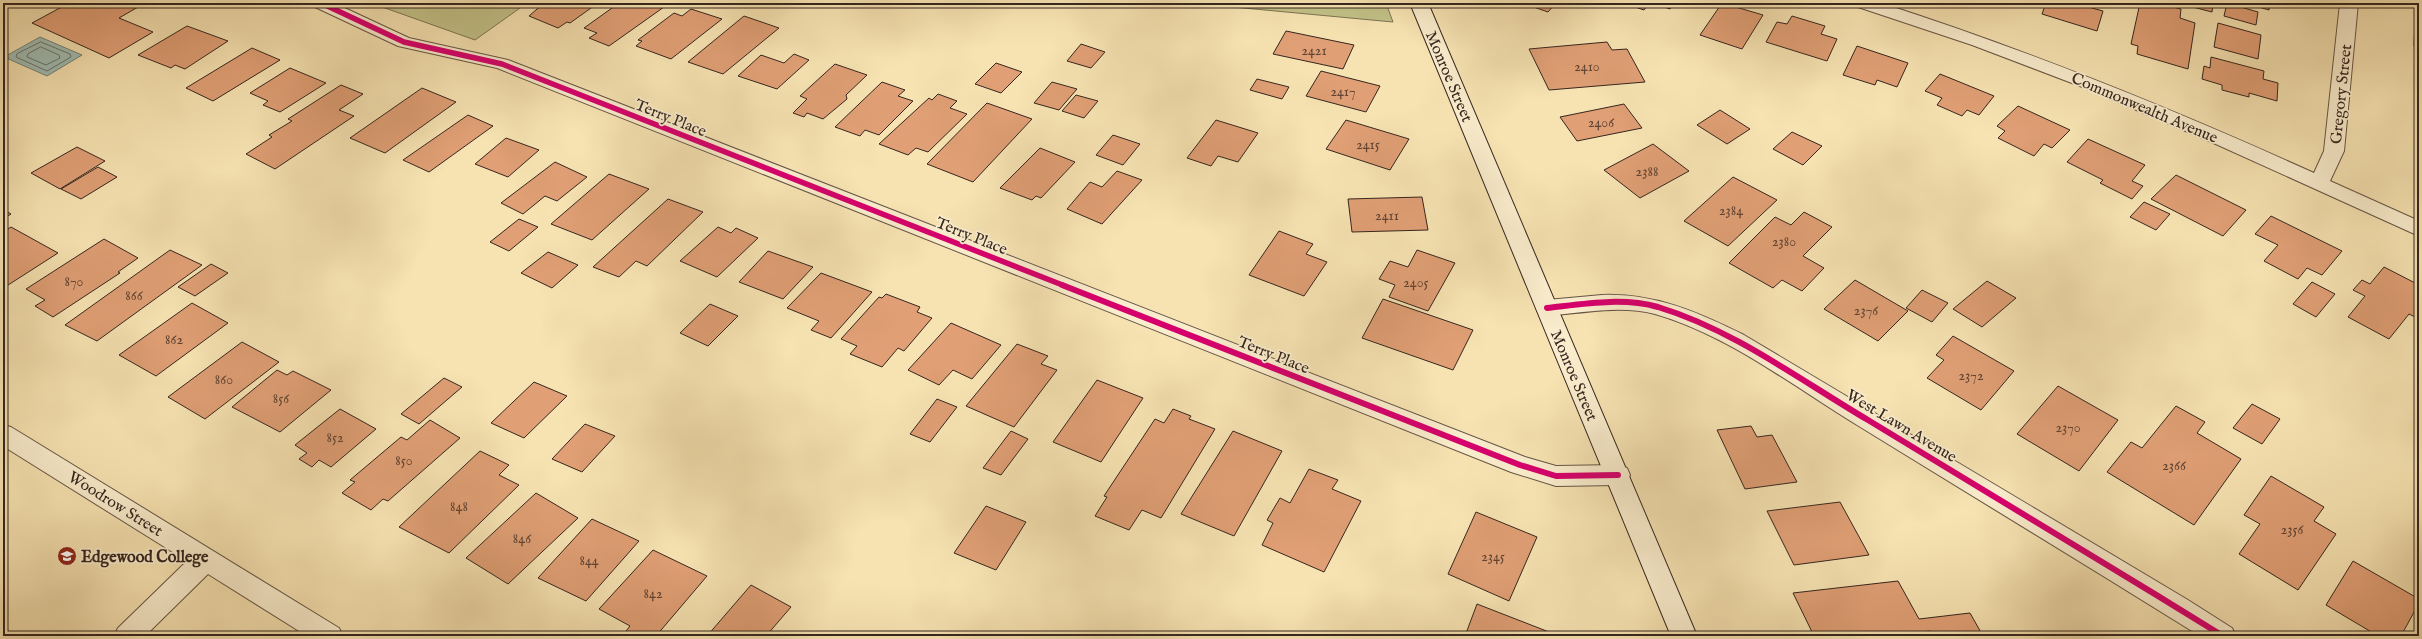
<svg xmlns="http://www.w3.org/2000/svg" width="2422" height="639" viewBox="0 0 2422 639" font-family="'IM FELL English',serif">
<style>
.green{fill:#c2c288;stroke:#7c7454}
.water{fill:#9fbdb4;stroke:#758178}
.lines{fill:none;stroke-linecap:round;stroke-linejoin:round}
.shore{stroke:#6a726a;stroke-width:1}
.building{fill:#e09f75;stroke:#35261f}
.street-casing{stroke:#654;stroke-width:2}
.secondary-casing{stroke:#35261f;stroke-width:2}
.street{fill:#faedcd;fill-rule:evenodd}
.secondary{fill:#faedcd;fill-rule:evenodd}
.cycleway-far1-casing{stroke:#faedcd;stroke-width:8}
.cycleway-casing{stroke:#faedcd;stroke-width:9}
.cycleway-far1{stroke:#d6006c;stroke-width:5.5}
.cycleway{stroke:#d6006c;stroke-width:6}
.labels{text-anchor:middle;stroke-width:3.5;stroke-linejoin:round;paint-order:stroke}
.number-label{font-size:14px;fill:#604434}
.street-label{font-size:16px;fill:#35261f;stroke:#faedcd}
.poi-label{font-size:16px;font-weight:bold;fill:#35261f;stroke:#faedcd;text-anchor:start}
</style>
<rect width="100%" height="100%" fill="#f7e3b2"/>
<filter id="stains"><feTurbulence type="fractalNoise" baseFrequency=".005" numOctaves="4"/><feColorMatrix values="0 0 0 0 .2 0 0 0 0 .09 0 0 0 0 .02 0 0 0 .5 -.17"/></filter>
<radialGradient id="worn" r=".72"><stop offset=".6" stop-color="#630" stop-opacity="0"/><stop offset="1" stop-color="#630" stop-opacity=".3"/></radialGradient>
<g class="green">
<path d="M371 3H527L475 40Z"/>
<path d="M1190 3H1386L1393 22Z"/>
</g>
<path class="water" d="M40 37 82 55 47 76 4 57Z"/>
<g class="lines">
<g class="shore">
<path d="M41 42 70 54 71 57 47 71 16 57 17 54Z"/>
<path d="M41 47 59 55 60 58 46 65 27 57 28 54Z"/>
</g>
</g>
<g class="building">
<path d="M69 3H145L119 18 153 32 109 58 32 23Z"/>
<path d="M544 3H598L570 23 567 22 558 28 529 16Z"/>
<path d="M619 3H653L664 7 609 46 589 38 597 33 584 28Z"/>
<path d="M1522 3H1556L1548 12Z"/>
<path d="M1623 3H1649L1644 10Z"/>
<path d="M1652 3H1675L1670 9Z"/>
<path d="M1722 3 1763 15 1742 49 1700 35Z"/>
<path d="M2046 3H2074L2103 11 2097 31 2042 14Z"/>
<path d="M2140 3H2157L2181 9 2180 18 2195 23 2188 69 2137 54 2138 46 2131 44Z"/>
<path d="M2177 3H2213L2212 12Z"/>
<path d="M2227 3 2258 12 2256 25 2224 16Z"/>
<path d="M2245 3H2270L2269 10Z"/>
<path d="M691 9 722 19 671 59 636 46 642 41 638 40 674 13 682 16Z"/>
<path d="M744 16 779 28 723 74 688 62Z"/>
<path d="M1792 16 1825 26 1821 34 1837 39 1827 61 1766 42 1777 22 1787 24Z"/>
<path d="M2218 23 2261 35 2258 59 2214 47Z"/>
<path d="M2415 23 2419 24V48L2414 46Z"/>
<path d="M187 26 228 41 185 69 175 65 171 68 138 55Z"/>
<path d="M1286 31 1354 45 1343 69 1273 54Z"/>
<path d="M1607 42 1612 50 1627 49 1645 82 1549 90 1529 49Z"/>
<path d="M1081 44 1105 52 1091 68 1067 61Z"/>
<path d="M1857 46 1908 63 1897 87 1877 80 1875 85 1843 75Z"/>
<path d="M252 48 280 60 213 101 186 88Z"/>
<path d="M794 54 809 60 777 89 738 76 761 55 784 63Z"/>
<path d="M2211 57 2264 71 2263 79 2278 83 2277 101 2249 93V97L2222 90V85L2202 79 2204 66 2210 68Z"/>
<path d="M996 63 1022 72 1001 93 975 84Z"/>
<path d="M835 64 867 75 846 95 847 99 823 119 807 113 804 117 793 113 807 99 800 96Z"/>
<path d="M290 68 326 83 280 112 263 105 268 101 250 93Z"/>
<path d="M1321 71 1380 86 1366 112 1306 96Z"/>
<path d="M1940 74 1994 96 1979 115 1967 110 1962 116 1937 105 1942 98 1925 91Z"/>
<path d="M1257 79 1289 87 1282 99 1250 90Z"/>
<path d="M882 82 905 90 898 96 913 101 879 135 865 130 860 136 835 127Z"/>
<path d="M1052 82 1077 89 1059 110 1034 103Z"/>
<path d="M341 85 363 94 339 110 354 116 275 169 246 154 272 137 269 135 292 121 288 119Z"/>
<path d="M422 88 456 102 385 153 350 138Z"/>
<path d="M938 94 957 101 950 108 967 114 928 152 916 148 908 155 879 144 929 98 932 100Z"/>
<path d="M1076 95 1098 101 1084 118 1062 111Z"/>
<path d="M987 103 1032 119 973 182 927 164Z"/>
<path d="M1624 104 1642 128 1577 141 1560 117Z"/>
<path d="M2018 106 2070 130 2052 148 2044 144 2034 156 1998 138 2005 131 1997 126Z"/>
<path d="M1720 110 1750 129 1727 144 1697 125Z"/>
<path d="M468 115 493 126 429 172 403 160Z"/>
<path d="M1216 120 1258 133 1238 162 1218 156 1211 166 1187 158Z"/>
<path d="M1346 120 1409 139 1390 170 1326 149Z"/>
<path d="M1792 132 1822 146 1803 165 1773 149Z"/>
<path d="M1113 135 1140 144 1123 165 1096 155Z"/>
<path d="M506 138 539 150 508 177 475 164Z"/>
<path d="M2088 139 2145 165 2132 181 2143 186 2132 199 2100 183 2103 180 2067 162Z"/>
<path d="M1653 144 1689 171 1640 198 1604 170Z"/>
<path d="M77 147 105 161 60 189 31 173Z"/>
<path d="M1040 148 1075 162 1041 198 1036 196 1032 200 1000 188Z"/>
<path d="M555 162 587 177 557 201 545 196 523 214 501 203Z"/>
<path d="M98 167 117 177 81 199 61 189Z"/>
<path d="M1117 171 1142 180 1102 224 1067 209 1090 182 1102 187Z"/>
<path d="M609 174 649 189 592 240 551 224Z"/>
<path d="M2176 175 2246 210 2223 236 2151 199Z"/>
<path d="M1733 177 1777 200 1728 246 1684 221Z"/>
<path d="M1422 197 1428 230 1352 232 1348 199Z"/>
<path d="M668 199 703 212 647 266 636 261 619 277 593 267Z"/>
<path d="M2144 202 2170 214 2156 230 2130 217Z"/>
<path d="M3 209 11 214 3 219Z"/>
<path d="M1804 212 1832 227 1803 256 1824 268 1802 291 1782 280 1773 288 1729 263 1775 217 1791 225Z"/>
<path d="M2271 216 2342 251 2322 275 2307 268 2298 279 2264 261 2278 245 2255 234Z"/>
<path d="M519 219 538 227 509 251 490 242Z"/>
<path d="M11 227 58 253 5 287 3 285V232Z"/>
<path d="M718 227 731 233 736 228 758 238 717 277 680 261Z"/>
<path d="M1279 231 1313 244 1306 254 1327 262 1304 296 1249 275Z"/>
<path d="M104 239 138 258 118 272 120 273 53 317 35 306 45 300 26 289Z"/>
<path d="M170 250 202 265 97 341 65 325Z"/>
<path d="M1417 250 1455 263 1428 311 1389 297 1395 285 1379 279 1390 261 1408 267Z"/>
<path d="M768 251 813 267 783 299 739 282Z"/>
<path d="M548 252 578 265 552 288 521 273Z"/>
<path d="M211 264 228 273 195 296 178 287Z"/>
<path d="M2384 267 2419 285V319L2409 314 2389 339 2348 317 2365 296 2353 290 2362 280 2370 284Z"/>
<path d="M821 273 872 292 831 338 811 330 819 321 787 308Z"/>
<path d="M1855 280 1908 311 1878 341 1824 309Z"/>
<path d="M1987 281 2016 298 1982 327 1953 309Z"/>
<path d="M2312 282 2335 294 2316 317 2293 304Z"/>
<path d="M1922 290 1948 303 1932 322 1906 308Z"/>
<path d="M886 294 920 307 917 312 932 318 904 351 898 348 882 367 850 354 857 346 841 339 879 297 882 298Z"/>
<path d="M1383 299 1473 330 1453 370 1362 338Z"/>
<path d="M192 303 228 323 156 376 119 355Z"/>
<path d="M710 304 738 316 708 346 680 333Z"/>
<path d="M951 323 1001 345 972 379 953 370 939 385 908 370Z"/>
<path d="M1953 336 2014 371 1981 410 1927 378 1944 360 1936 355Z"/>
<path d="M242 342 279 362 205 419 168 397Z"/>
<path d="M1017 344 1048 356 1041 364 1057 370 1014 427 966 406Z"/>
<path d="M277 370 287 375 293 371 331 390 280 432 232 407Z"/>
<path d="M444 378 462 387 419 424 401 414Z"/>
<path d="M1097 380 1143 398 1101 462 1053 442Z"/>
<path d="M534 382 567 396 524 438 491 423Z"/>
<path d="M2058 386 2118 420 2079 471 2017 434Z"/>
<path d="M937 399 957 407 930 442 910 434Z"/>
<path d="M2252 404 2280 419 2262 444 2233 428Z"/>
<path d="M2176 406 2205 422 2197 433 2241 459 2194 525 2107 472 2131 442 2142 448Z"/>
<path d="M340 409 376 429 331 467 319 460 312 467 299 459 307 453 295 445Z"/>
<path d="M1173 409 1191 416 1189 419 1215 429 1161 518 1142 510 1129 530 1095 516 1107 497 1104 496 1155 419 1164 423Z"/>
<path d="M430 420 460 438 388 501 383 499 371 510 342 493 355 482 350 480 401 437 407 440Z"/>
<path d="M585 424 615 436 582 472 552 459Z"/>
<path d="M1751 426 1757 437 1772 435 1797 482 1745 489 1717 430Z"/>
<path d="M1011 431 1028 439 1001 475 983 468Z"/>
<path d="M1233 431 1282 451 1234 536 1181 514Z"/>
<path d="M480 451 509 465 499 475 519 485 449 553 399 527Z"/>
<path d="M1309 469 1338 480 1332 489 1361 501 1324 572 1262 545 1273 523 1267 520 1280 498 1290 503Z"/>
<path d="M2271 476 2324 507 2314 521 2336 534 2298 590 2239 554 2260 524 2244 515Z"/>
<path d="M536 493 578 518 508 584 466 558Z"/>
<path d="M1840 502 1869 555 1794 565 1767 511Z"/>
<path d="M986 506 1026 522 996 570 954 553Z"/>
<path d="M1476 512 1537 537 1509 601 1448 574Z"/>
<path d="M592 519 639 541 586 601 538 578Z"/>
<path d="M653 550 707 576 656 636H622L630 626 599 609Z"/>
<path d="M2353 561 2419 599V603L2401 636H2378L2326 605Z"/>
<path d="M1898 581 1919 619 1970 613 1983 636H1933L1930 631 1891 636H1814L1793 593Z"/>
<path d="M751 585 791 607 766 636H707Z"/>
<path d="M1477 604 1549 632 1547 636H1465Z"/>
</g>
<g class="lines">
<defs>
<g id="street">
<path d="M312 3H334L409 38 508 60 1525 457 1556 466 1618 465 1627 468 1630 475 1627 482 1618 485 1556 486 1511 472 497 68 398 46 315 7Z"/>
<path d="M1855 3H1881C2030 51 2173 109 2314 173L2324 151 2340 3H2358L2344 151 2330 181 2419 221V236L2209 141 2085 88 1972 45 1858 7Z"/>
<path d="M1602 295C1654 293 1698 312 1744 335L2188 600 2232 628 2236 636H2200C2086 565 1971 495 1857 425 1793 386 1728 335 1655 314 1620 305 1582 313 1547 316L1539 314 1536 308 1539 302 1547 300Z"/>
<path d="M3 425 11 427 339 628 343 636H307L208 574 145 636H114L118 628 187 561 3 446Z"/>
</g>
<path id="secondary" d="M1410 3H1428L1697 636H1671Z"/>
</defs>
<use href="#street" class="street-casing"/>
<use href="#secondary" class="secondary-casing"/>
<use href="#street" class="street"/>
<use href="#secondary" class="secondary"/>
<defs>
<path id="cycleway-far1" d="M321 3 404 42 502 64 1065 286"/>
<g id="cycleway">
<path d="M1062 285 1520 465 1556 476 1618 475"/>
<path d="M1547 308C1583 304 1622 297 1658 307 1734 330 1800 380 1868 420 1986 491 2105 563 2223 636"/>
</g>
</defs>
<use href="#cycleway-far1" class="cycleway-far1-casing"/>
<use href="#cycleway" class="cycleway-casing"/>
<use href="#cycleway-far1" class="cycleway-far1"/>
<use href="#cycleway" class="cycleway"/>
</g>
<defs>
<symbol id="university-disc" viewBox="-11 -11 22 22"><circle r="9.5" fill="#8f2418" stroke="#faedcd"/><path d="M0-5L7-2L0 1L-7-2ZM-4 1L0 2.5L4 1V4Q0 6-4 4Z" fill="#fff"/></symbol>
</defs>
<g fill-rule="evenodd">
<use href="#university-disc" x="56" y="545" width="22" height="22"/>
</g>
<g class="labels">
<g class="number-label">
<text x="1314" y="55">2421</text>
<text x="1587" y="71">2410</text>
<text x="1343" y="96">2417</text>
<text x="1601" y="127">2406</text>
<text x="1368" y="149">2415</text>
<text x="1647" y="176">2388</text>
<text x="1731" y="215">2384</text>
<text x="1387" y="220">2411</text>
<text x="1784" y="246">2380</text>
<text x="74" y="286">870</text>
<text x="1416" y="287">2405</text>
<text x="134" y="300">866</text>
<text x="1866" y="315">2376</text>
<text x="174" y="344">862</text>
<text x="1971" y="380">2372</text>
<text x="224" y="384">860</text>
<text x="281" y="403">856</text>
<text x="2068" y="432">2370</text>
<text x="335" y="442">852</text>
<text x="404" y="465">850</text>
<text x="2174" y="470">2366</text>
<text x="459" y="511">848</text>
<text x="2292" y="534">2356</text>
<text x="522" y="543">846</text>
<text x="1493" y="561">2345</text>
<text x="589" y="565">844</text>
<text x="653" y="598">842</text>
</g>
<g class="street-label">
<text transform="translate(1450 76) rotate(67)" y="6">Monroe Street</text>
<text transform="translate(2340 94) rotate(-84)" y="6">Gregory Street</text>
<text transform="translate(2145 107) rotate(23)" y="6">Commonwealth Avenue</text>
<text transform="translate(671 117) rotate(22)" y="6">Terry Place</text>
<text transform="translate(972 235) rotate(22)" y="6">Terry Place</text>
<text transform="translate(1274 354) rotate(22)" y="6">Terry Place</text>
<text transform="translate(1575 375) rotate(67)" y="6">Monroe Street</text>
<text transform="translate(1902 425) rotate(31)" y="6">West Lawn Avenue</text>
<text transform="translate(116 503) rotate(32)" y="6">Woodrow Street</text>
</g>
<g class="poi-label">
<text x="81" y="562">Edgewood College</text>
</g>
</g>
<rect width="2422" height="639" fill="none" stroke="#f7e3b2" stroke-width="16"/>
<rect x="4" y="4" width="2414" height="631" fill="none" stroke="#35261f" stroke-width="2"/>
<rect x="8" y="8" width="2406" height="623" fill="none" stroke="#35261f"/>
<rect width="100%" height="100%" filter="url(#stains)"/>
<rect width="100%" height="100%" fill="url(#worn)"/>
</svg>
